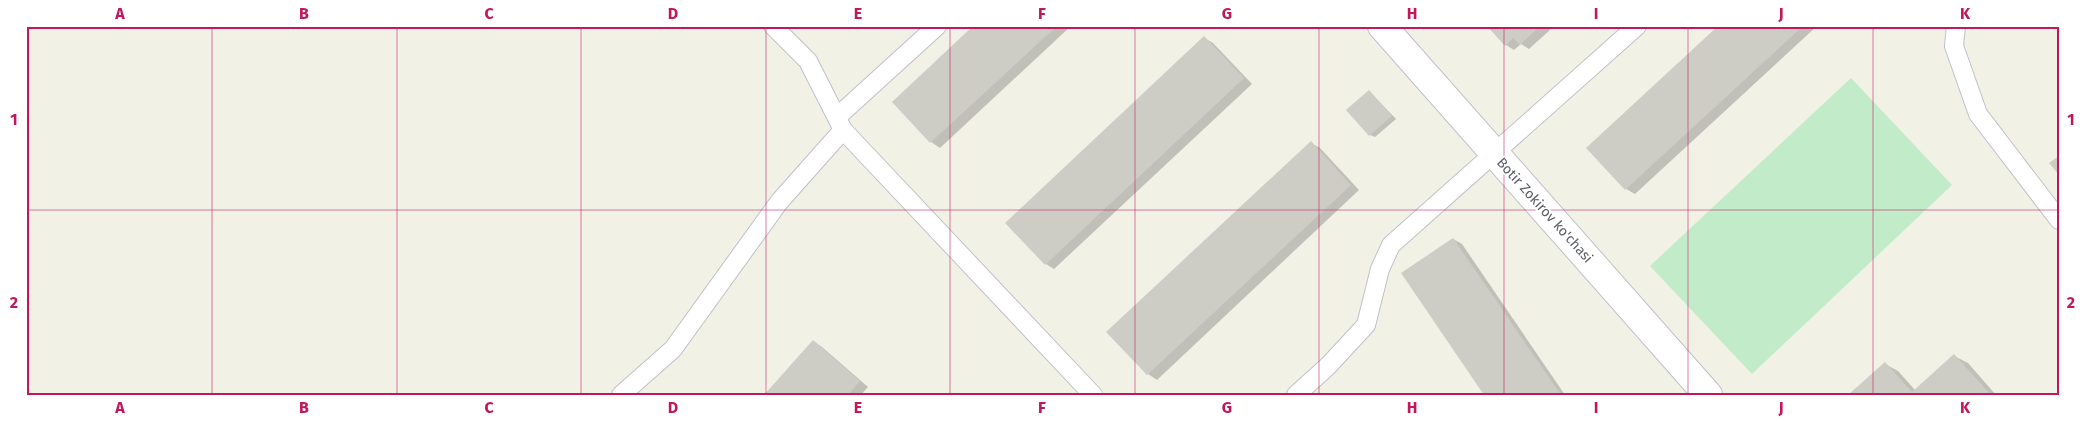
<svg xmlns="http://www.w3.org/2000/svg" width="2085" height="421" viewBox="0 0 2085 421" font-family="'Fira Sans',sans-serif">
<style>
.green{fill:#c1ebc9}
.shadow{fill:#0003}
.building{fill:#cecdc5}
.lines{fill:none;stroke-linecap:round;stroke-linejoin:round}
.service-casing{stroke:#bfc1c8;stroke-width:20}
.tertiary-casing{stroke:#bfc1c8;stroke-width:30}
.service{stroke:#fff;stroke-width:18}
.tertiary{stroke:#fff;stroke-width:28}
.grid{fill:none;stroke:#c2185b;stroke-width:1;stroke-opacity:0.55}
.labels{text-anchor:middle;stroke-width:4;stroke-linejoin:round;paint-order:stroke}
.street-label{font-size:14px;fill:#5d6068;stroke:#fff}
.neatline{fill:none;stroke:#c2185b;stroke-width:2}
.grid-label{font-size:16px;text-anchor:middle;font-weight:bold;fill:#c2185b}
</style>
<rect width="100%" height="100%" fill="#f1f1e6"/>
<path class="green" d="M1851 78 1952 185 1752 374 1650 266Z"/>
<g class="shadow">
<path d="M975 26H1071L940 148 931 142 893 102Z"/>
<path d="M1488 26H1546L1550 30 1529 49 1521 44 1514 50 1506 45Z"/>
<path d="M1720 26H1817L1635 194 1626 189Z"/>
<path d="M1204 38 1213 43 1252 84 1054 269 1046 264Z"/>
<path d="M1369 91 1396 119 1375 137 1370 135Z"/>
<path d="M1311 143 1320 148 1359 190 1157 380 1148 374 1108 332Z"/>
<path d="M1453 239 1462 244 1565 395H1486Z"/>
<path d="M813 341 822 347 868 387 861 395H766Z"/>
<path d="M1954 356 1968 363 1996 395H1850L1885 364 1898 371 1915 390Z"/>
</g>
<g class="building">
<path d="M973 26H1057L930 143 892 102Z"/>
<path d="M1487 26H1540L1520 45 1513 38 1505 46Z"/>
<path d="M1718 26H1803L1625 190 1586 148Z"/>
<path d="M1204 36 1244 78 1045 265 1005 223Z"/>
<path d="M1369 90 1392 116 1369 136 1346 110Z"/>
<path d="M1311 141 1351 185 1147 375 1106 332Z"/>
<path d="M2059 156V175L2049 163Z"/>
<path d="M1453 238 1561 395H1484L1401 273Z"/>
<path d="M813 340 860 381 848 395H764Z"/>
<path d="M1954 354 1991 395H1848L1885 362 1912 392Z"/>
</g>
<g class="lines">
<defs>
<g id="service">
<path d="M773 26 808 61 843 130 1093 395"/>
<path d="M1956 26 1954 46 1978 114 2059 220"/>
<path d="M837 117 937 26"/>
<path d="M621 395 673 349 779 202 843 130"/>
<path d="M1296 395 1328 366 1366 325 1380 269 1391 245 1637 26"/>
</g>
<path id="tertiary" d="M1382 26 1708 395"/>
</defs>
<use href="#service" class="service-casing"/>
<use href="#tertiary" class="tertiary-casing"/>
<use href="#service" class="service"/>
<use href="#tertiary" class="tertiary"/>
</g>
<path class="grid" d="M212 26V395M397 26V395M581 26V395M766 26V395M950 26V395M1135 26V395M1319 26V395M1504 26V395M1688 26V395M1873 26V395M26 210H2059"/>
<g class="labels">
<g class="street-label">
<text transform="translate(1545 210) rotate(48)" y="5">Botir Zokirov ko'chasi</text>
</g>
</g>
<rect width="2085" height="421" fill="none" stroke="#ffffff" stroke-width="55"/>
<rect x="28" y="28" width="2030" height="366" class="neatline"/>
<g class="grid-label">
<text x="120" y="19">A</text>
<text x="304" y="19">B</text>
<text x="489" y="19">C</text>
<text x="673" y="19">D</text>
<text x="858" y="19">E</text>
<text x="1042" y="19">F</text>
<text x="1227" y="19">G</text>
<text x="1412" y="19">H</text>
<text x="1596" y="19">I</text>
<text x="1781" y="19">J</text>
<text x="1965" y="19">K</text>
<text x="14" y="125">1</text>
<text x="2071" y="125">1</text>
<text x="14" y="308">2</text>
<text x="2071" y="308">2</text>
<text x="120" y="413">A</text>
<text x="304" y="413">B</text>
<text x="489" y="413">C</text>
<text x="673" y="413">D</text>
<text x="858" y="413">E</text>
<text x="1042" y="413">F</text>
<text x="1227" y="413">G</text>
<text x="1412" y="413">H</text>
<text x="1596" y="413">I</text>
<text x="1781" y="413">J</text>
<text x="1965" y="413">K</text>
</g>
</svg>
